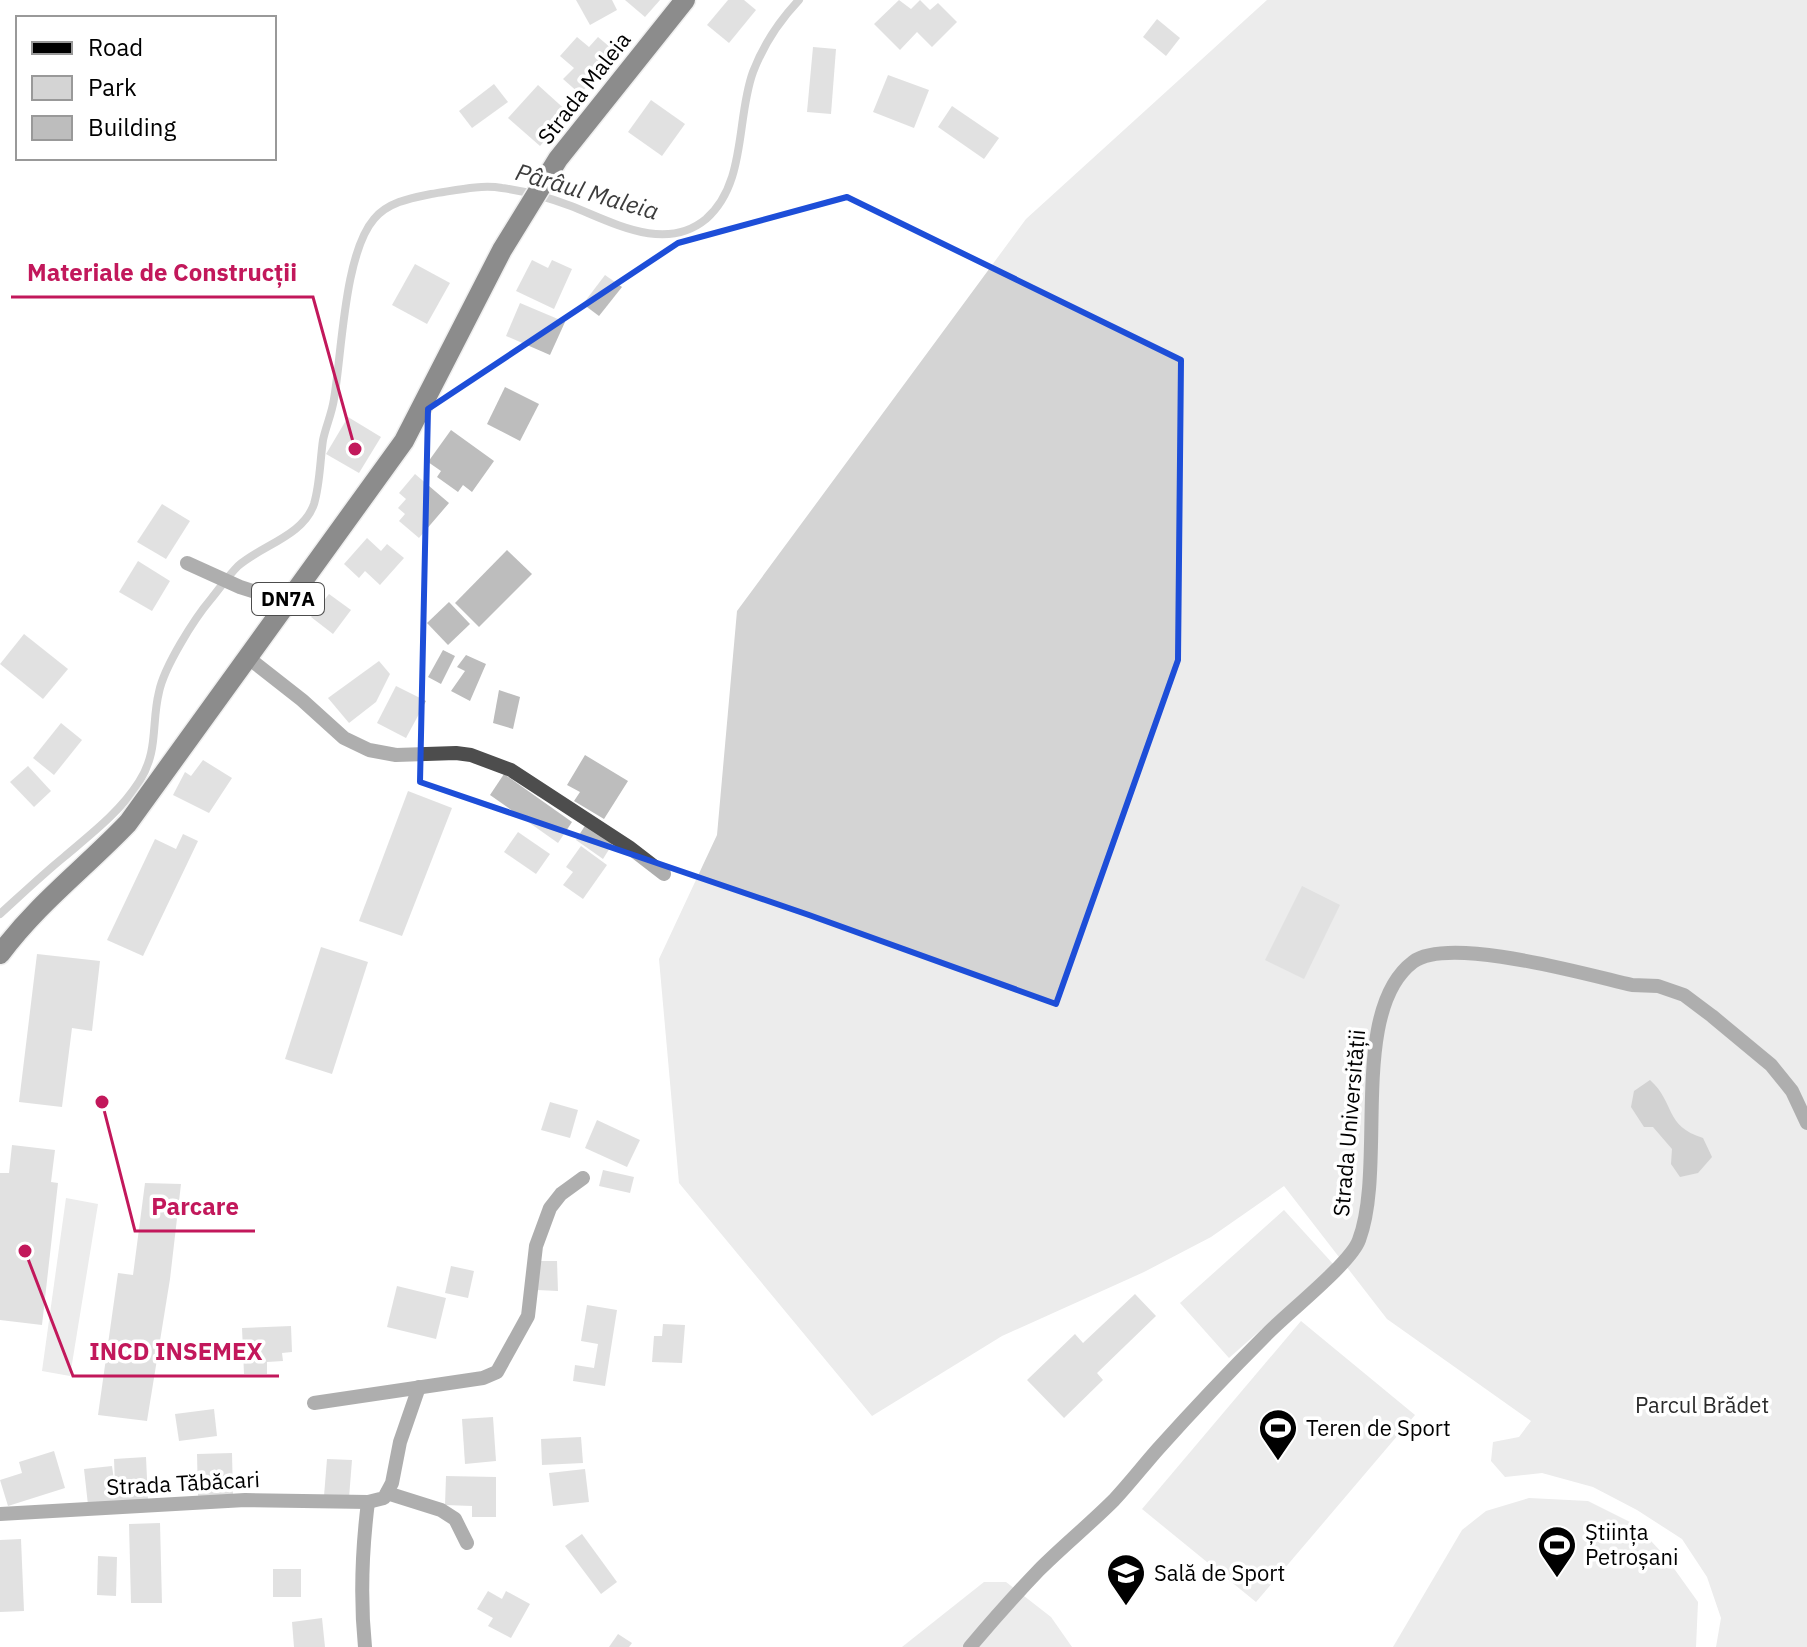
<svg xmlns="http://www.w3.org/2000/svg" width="1807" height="1647" viewBox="0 0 1807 1647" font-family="'IBM Plex Sans',sans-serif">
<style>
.green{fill:#d4d4d4}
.water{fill:#9b9b9b}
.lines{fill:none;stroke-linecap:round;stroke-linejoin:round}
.stream{stroke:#9b9b9b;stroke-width:8}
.building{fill:#bdbdbd}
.major-casing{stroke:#dbdbdb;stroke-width:23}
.minor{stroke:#4d4d4d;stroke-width:14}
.major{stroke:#000;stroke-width:20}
.marked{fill:none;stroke:#1d4ed8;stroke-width:6;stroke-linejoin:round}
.labels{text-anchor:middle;stroke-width:7;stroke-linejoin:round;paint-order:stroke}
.shield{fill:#fff;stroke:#4c4c4c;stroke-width:2}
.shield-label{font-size:20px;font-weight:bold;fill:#000}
.street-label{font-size:22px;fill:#000;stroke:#fff}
.park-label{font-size:22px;fill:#2b2b2b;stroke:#fff}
.poi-label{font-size:22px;fill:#000;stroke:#fff;text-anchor:start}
.water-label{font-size:24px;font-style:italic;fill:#3c3c3c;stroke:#fff}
.leader{fill:none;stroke:#c2185b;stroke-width:3}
.callout-dot{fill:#c2185b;stroke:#fff;stroke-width:3}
.callout-label{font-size:24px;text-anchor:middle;font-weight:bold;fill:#c2185b;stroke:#fff;stroke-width:7;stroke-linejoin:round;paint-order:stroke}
</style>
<rect width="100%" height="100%" fill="#fff"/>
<g class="green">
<path d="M1267 0H1807V1647H1716L1721 1618 1707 1577 1682 1539 1637 1510 1593 1487 1542 1473 1505 1477 1491 1461 1493 1442 1519 1437 1531 1421 1387 1319 1284 1186 1211 1237 1144 1272 1002 1336 872 1416 679 1183 659 959 717 835 737 611 1026 219Z"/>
<path d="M66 1198 98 1204 70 1376 42 1371Z"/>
<path d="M1284 1210 1334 1265 1229 1358 1180 1303Z"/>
<path d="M1301 1321 1415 1415 1256 1602 1142 1509Z"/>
<path d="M1529 1498 1588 1501 1636 1525 1665 1556 1698 1602 1696 1647H1393L1462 1530 1486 1511Z"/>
<path d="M984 1582H1006L1051 1617 1072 1647H902Z"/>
</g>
<path class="water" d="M1650 1080C1675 1102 1664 1126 1703 1138L1712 1157 1698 1173 1680 1177 1671 1164 1672 1149 1653 1127H1644L1631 1107 1634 1091Z"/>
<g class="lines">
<path class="stream" d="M0 914C21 895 42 875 64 857 91 834 120 812 139 782 159 751 151 724 159 692 164 667 194 619 211 599 220 588 228 576 238 566 262 545 303 536 314 504 320 484 320 461 323 440 326 426 332 413 334 399 342 353 344 254 374 219 388 202 411 198 431 194 453 191 480 184 502 188 524 191 550 198 571 206 612 222 665 253 706 219 747 183 736 118 753 72 763 46 780 20 799 0"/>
</g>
<g class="building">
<path d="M576 0H612L617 10 590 25Z"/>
<path d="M625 0H660L645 17Z"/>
<path d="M728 0H744L756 10 729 43 707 25Z"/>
<path d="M899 0 911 9 920 0 930 10 938 3 957 22 932 47 917 32 900 50 874 24Z"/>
<path d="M1157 19 1180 38 1166 56 1143 37Z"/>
<path d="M577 37 589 47 598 37 617 53 580 94 563 79 574 68 560 56Z"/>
<path d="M813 47 836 49 831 114 807 112Z"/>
<path d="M888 75 929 90 914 128 873 112Z"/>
<path d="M494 84 508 102 472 128 459 111Z"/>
<path d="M538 85 569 113 540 146 508 118Z"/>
<path d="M651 100 685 124 662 156 628 132Z"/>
<path d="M952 106 999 138 984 159 938 127Z"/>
<path d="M532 260 548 268 552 260 572 269 554 309 516 291Z"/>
<path d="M415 264 450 283 427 324 392 305Z"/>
<path d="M605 275 622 287 599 316 583 304Z"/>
<path d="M520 303 565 322 550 355 506 336Z"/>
<path d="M505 387 539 404 520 441 487 424Z"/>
<path d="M348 417 381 437 359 473 326 454Z"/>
<path d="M451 430 494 461 472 492 463 485 458 492 437 477 441 471 428 462Z"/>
<path d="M415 474 449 503 419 538 399 521 405 514 398 508 406 499 399 493Z"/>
<path d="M162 504 190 521 166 559 137 542Z"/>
<path d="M367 538 381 551 387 544 404 558 380 585 365 571 359 578 344 564Z"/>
<path d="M507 550 532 574 479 627 455 603Z"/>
<path d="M138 561 170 581 152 611 119 592Z"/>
<path d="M329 594 351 610 333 634 311 617Z"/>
<path d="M449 602 470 624 448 645 427 623Z"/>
<path d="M24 634 68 669 43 699 0 664Z"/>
<path d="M443 650 455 656 441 684 428 677Z"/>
<path d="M466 655 486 664 470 701 451 691 465 671 457 667Z"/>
<path d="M379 661 390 674 376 702 349 723 328 698Z"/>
<path d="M396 686 426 701 406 738 377 723Z"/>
<path d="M499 690 520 697 513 729 493 723Z"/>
<path d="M61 723 82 740 54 775 33 758Z"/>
<path d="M585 755 628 781 604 819 574 801 580 792 567 785Z"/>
<path d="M203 760 232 778 209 813 173 795 185 772 191 776Z"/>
<path d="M28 766 51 791 34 807 10 782Z"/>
<path d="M504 774 572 822 558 843 490 795Z"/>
<path d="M408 791 452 808 402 936 359 921Z"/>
<path d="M586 824 613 843 603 859 576 840Z"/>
<path d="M518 832 550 854 536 874 504 852Z"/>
<path d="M183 834 198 841 143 956 107 940 155 839 176 849Z"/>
<path d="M581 846 607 865 583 899 563 885 573 872 566 867Z"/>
<path d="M1302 886 1340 905 1304 979 1265 960Z"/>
<path d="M321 947 368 962 332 1074 285 1059Z"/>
<path d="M37 954 100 961 92 1031 72 1028 62 1107 19 1102Z"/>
<path d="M550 1102 578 1110 570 1138 541 1130Z"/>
<path d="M597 1120 640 1140 627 1167 585 1148Z"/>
<path d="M12 1145 55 1150 51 1182 58 1183 42 1325 0 1320V1173H9Z"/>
<path d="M603 1170 634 1177 630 1193 599 1186Z"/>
<path d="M145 1183 181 1184 170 1279 147 1421 98 1415 118 1273 133 1275Z"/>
<path d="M537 1261H557L558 1291 537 1290Z"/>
<path d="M451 1266 474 1271 468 1298 445 1293Z"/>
<path d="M397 1286 446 1298 436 1339 387 1327Z"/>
<path d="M1135 1294 1156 1316 1097 1373 1103 1380 1064 1418 1027 1380 1075 1334 1083 1343Z"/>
<path d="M587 1305 617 1310 605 1386 573 1381 575 1365 594 1368 598 1344 581 1341Z"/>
<path d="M663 1324 685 1325 682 1363 652 1362 654 1336H662Z"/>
<path d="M291 1326 292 1352 282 1353 283 1361 267 1362V1374H244L242 1328Z"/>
<path d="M214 1409 217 1436 179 1441 175 1414Z"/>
<path d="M493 1417 496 1461 465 1464 462 1419Z"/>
<path d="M581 1437 583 1463 542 1465 541 1439Z"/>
<path d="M54 1451 65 1488 8 1506 0 1480 22 1473 19 1462Z"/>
<path d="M232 1453 233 1496H198L197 1454Z"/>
<path d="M146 1457 148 1500 88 1505 84 1469 112 1466 115 1487 114 1459Z"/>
<path d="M327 1459 352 1460 349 1498 324 1496Z"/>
<path d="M585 1469 589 1502 553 1506 549 1473Z"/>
<path d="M446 1476 496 1477V1517H472V1506L445 1505Z"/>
<path d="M160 1523 162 1603H131L129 1524Z"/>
<path d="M582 1534 617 1582 601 1594 565 1546Z"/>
<path d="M21 1539 24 1611 0 1612V1540Z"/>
<path d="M98 1556 117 1557 116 1596 97 1595Z"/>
<rect x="273" y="1569" width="28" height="28"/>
<path d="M488 1591 502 1599 506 1591 530 1604 511 1638 488 1626 493 1618 477 1609Z"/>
<path d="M322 1618 325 1647H294L292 1622Z"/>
<path d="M618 1634 632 1643 629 1647H609Z"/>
</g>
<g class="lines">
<defs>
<path id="major" d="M0 954C39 902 84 869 128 823L404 441 502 250 558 159 685 0"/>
</defs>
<use href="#major" class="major-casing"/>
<g class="minor">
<path d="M187 563 240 587 286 602"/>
<path d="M246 656 302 700 344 738 369 750 396 755 456 753 471 755 511 770 629 847 664 874"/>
<path d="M314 1403 483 1378 497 1372 528 1316 536 1246 550 1208 561 1194 583 1178"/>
<path d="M387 1493 441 1510 455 1519 467 1543"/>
<path d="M0 1514 245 1500 368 1502 384 1498 392 1483 400 1442 419 1387"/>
<path d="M365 1647C360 1598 362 1550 368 1502"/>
<path d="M970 1647C992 1621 1015 1595 1039 1570 1063 1546 1090 1524 1114 1500 1129 1484 1143 1466 1158 1449 1193 1410 1229 1372 1266 1335 1286 1314 1351 1263 1359 1240 1387 1166 1348 1011 1413 962 1449 935 1588 975 1632 985L1658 986 1684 995 1712 1016 1771 1065 1792 1091 1807 1123"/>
</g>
<use href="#major" class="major"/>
</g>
<path d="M0 0H1807V1647H0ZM847 197 1181 360 1178 660 1056 1004 809 915 420 782 428 409 678 243Z" fill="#fff" fill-opacity=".55" fill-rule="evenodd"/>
<path class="marked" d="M847 197 1181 360 1178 660 1056 1004 809 915 420 782 428 409 678 243Z"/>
<defs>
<symbol id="stadium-pin" viewBox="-11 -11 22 30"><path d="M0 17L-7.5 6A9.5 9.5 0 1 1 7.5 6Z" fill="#000" stroke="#fff"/><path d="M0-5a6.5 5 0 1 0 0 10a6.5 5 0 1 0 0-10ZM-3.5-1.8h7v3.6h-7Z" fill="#fff"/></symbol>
<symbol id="university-pin" viewBox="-11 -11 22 30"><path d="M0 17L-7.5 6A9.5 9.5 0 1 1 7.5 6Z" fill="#000" stroke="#fff"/><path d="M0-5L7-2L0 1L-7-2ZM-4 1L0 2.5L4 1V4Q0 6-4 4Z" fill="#fff"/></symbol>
</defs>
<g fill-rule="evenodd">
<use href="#stadium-pin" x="1256" y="1406" width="44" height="60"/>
<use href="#stadium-pin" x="1535" y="1523" width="44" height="60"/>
<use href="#university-pin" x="1104" y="1551" width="44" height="60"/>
</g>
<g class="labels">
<rect class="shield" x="252" y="583" width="72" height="32" rx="6"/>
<g class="shield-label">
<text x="288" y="606">DN7A</text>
</g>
<g class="street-label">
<text transform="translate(584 88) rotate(-52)" y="8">Strada Maleia</text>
<text transform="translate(1349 1123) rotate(-85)" y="8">Strada Universității</text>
<text transform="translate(183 1483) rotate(-3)" y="8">Strada Tăbăcari</text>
</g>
<g class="park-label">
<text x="1702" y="1413">Parcul Brădet</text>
</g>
<g class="poi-label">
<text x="1306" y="1436">Teren de Sport</text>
<text x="1585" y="1540">Știința<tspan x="1585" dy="25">Petroșani</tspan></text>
<text x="1154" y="1581">Sală de Sport</text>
</g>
<g class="water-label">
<text transform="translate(587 192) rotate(16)" y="8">Pârâul Maleia</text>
</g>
</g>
<path class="leader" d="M355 449L313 297H11M102 1102L135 1231H255M25 1251L73 1376H279"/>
<g class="callout-dot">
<circle cx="355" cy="449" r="8"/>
<circle cx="102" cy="1102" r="8"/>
<circle cx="25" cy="1251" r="8"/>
</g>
<g class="callout-label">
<text x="162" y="281">Materiale de Construcții</text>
<text x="195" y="1215">Parcare</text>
<text x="176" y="1360">INCD INSEMEX</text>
</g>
<rect x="16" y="16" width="260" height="144" fill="#ffffff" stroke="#999999" stroke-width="2"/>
<rect x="32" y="42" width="40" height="12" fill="#000000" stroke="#999999" stroke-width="2"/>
<text x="88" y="56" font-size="24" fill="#000000">Road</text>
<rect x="32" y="76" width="40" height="24" fill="#d4d4d4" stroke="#999999" stroke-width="2"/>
<text x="88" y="96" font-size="24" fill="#000000">Park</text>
<rect x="32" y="116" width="40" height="24" fill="#bdbdbd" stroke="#999999" stroke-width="2"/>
<text x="88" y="136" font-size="24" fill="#000000">Building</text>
</svg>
